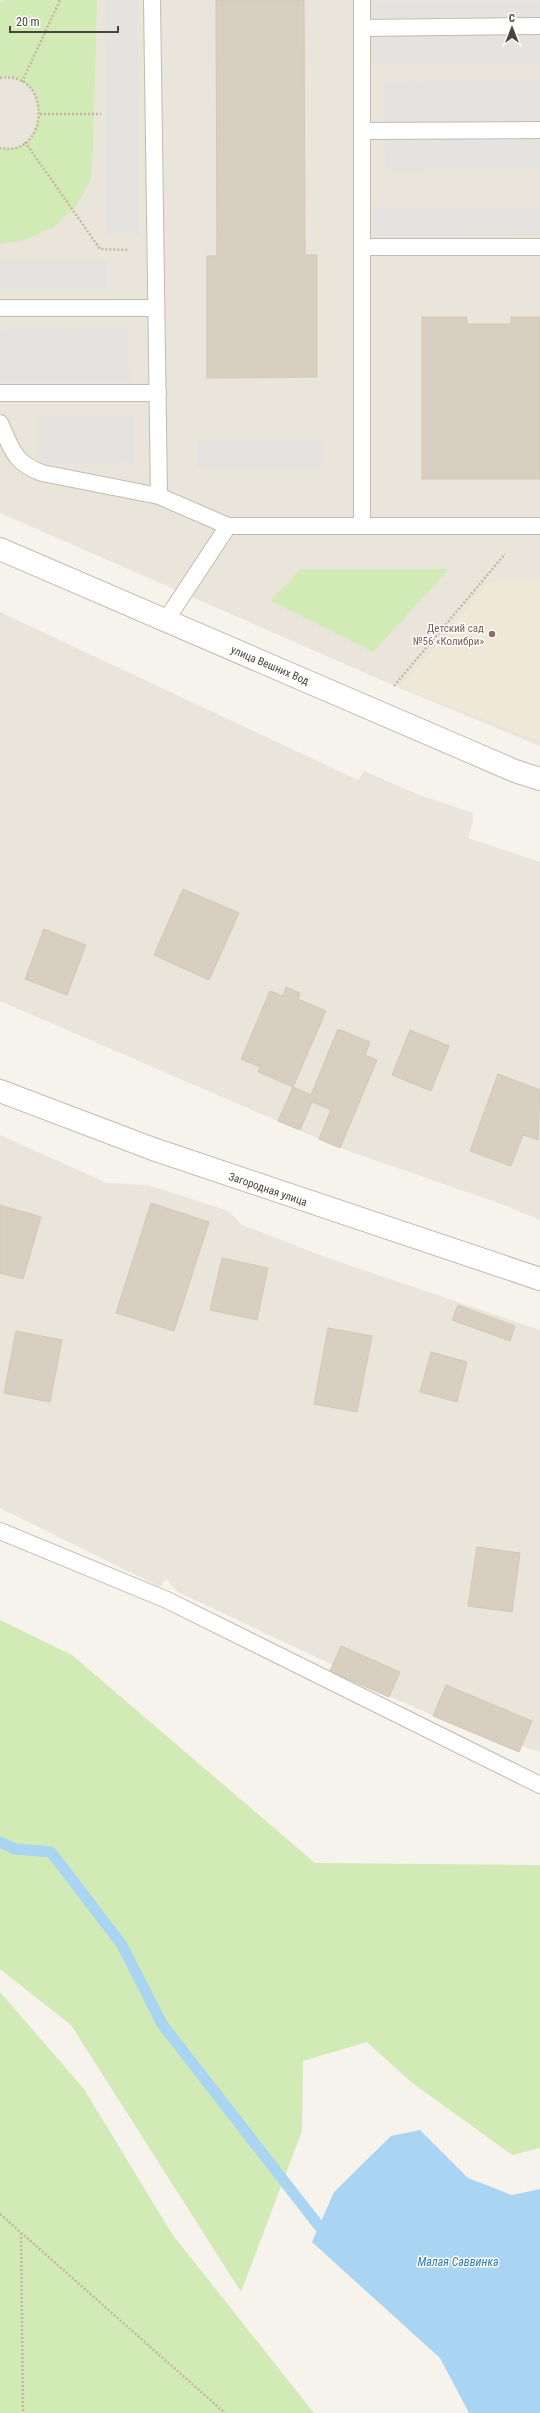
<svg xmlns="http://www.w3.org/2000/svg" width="540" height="2413" viewBox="0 0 540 2413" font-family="'Roboto Condensed',sans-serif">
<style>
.residential{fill:#eae5da}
.education{fill:#efe8d6}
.green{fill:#d2eab5}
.parking{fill:#e5e3e0}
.water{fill:#a9d4f2}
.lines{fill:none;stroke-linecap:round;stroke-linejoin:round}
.stream{stroke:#a9d4f2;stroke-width:11}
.building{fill:#d8cfc1;stroke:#d3c7b4}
.service-casing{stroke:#c2bbae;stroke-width:18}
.minor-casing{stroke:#c2bbae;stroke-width:24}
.path{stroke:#c4b79f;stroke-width:2.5;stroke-dasharray:2 2;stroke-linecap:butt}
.service{stroke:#fff;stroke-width:16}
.minor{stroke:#fff;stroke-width:22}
.education-dot{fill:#8d6e63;stroke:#fff;stroke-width:1.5}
.labels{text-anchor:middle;stroke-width:3;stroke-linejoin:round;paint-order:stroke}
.education-label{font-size:11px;fill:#785e54;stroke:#fff;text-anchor:end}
.street-label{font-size:11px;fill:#4b4439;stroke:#fff}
.water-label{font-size:12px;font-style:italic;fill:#2e7ab2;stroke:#fff}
</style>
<rect width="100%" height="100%" fill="#f6f3ec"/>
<g class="residential">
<path d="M0 0H540V746L402 689 0 513Z"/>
<path d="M0 612 358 780 364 771 417 794 473 813V822L468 838 540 862V1220L504 1205 340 1148 0 1001Z"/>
<path d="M0 1135 107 1183 148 1185 229 1211 242 1225 328 1258 540 1330V1752L522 1746 519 1752 330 1671 333 1665 178 1592 166 1579 160 1587 0 1508Z"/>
</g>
<path class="education" d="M489 582H540V741L401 687Z"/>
<g class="green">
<path d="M5 0H97L93 149 91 179 77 205 53 228 21 241 0 244V148C50 159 53 69 0 78V4Z"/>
<path d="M301 569H449L373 652 271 601Z"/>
<path d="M0 1620 72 1655 315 1863 540 1865V2148L512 2155 411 2082 367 2042 303 2061 302 2131 241 2292 71 2025 0 1969Z"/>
<path d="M0 1992 84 2089 172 2234 314 2413H0Z"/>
</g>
<g class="parking">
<path d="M105 0H138L139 235H106Z"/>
<path d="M540 1V64H370V2Z"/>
<path d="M540 80V171L385 172 384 81Z"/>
<path d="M373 206H540V235L373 236Z"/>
<path d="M107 259V290H0V260Z"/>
<path d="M128 328 129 383H0V329Z"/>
<path d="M39 414H133V463L39 464Z"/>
<path d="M322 439V468L197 469V439Z"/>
</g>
<path class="water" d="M420 2130 468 2178 512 2195 540 2189V2413H469L440 2358 312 2242 334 2192 391 2136Z"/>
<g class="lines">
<path class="stream" d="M0 1842 15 1849 51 1852 122 1945 162 2024 319 2226"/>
</g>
<g class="building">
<path d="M216 0H304L305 255H317V377L207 378V256H217Z"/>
<path d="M422 317H467V324H511V317H540V479H422Z"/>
<path d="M183 889 239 913 209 980 154 955Z"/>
<path d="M44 929 86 945 67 995 25 979Z"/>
<path d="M286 987 300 993 298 999 326 1011 293 1087 258 1072 260 1067 241 1059 270 991 283 996Z"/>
<path d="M338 1029 370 1042 365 1055 377 1060 340 1148 319 1139 331 1110 312 1102 300 1130 278 1121 293 1087 311 1095Z"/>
<path d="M410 1030 449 1046 431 1091 392 1075Z"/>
<path d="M498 1074 540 1090 538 1140 523 1135 511 1166 470 1151Z"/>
<path d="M151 1203 209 1222 174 1331 116 1313Z"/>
<path d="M0 1205 41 1217 23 1279 0 1273Z"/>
<path d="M222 1258 268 1268 257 1320 210 1310Z"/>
<path d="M458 1305 515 1326 510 1341 452 1320Z"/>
<path d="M328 1328 372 1336 357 1412 314 1404Z"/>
<path d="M16 1331 62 1340 50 1402 4 1393Z"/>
<path d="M431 1352 467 1362 457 1402 420 1392Z"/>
<path d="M477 1547 520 1553 512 1612 468 1606Z"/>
<path d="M341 1646 400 1672 389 1697 330 1671Z"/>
<path d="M446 1685 532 1721 519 1752 433 1716Z"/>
</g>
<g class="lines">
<defs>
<g id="service">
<path d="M152 0 159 496"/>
<path d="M362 0V526"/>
<path d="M362 28 540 26"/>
<path d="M362 131 540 130"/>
<path d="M362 247H540"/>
<path d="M0 308H156"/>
<path d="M0 393H158"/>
<path d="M0 423C12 449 13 462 42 473L159 496 228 526H540"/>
<path d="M166 620 228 526"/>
<path d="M0 1531 167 1600 540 1785"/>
</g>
<g id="minor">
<path d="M0 549 515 771 540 779"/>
<path d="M0 1091 153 1149 540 1279"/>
</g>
</defs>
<use href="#service" class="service-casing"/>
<use href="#minor" class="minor-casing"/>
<g class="path">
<path d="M0 78C53 69 50 159 0 148"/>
<path d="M22 82 60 0"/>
<path d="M40 114H101"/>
<path d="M25 142 100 249 129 250"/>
<path d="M394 686 505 554"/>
<path d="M0 2214 225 2413"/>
<path d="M21 2233 23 2413"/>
</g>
<use href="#service" class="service"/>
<use href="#minor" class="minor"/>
</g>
<circle class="education-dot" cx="492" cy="634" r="4"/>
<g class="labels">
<g class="education-label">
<text x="484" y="632">Детский сад<tspan x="484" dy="13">№56 «Колибри»</tspan></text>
</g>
<g class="street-label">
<text transform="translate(270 665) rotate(23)" y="4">улица Вешних Вод</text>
<text transform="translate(268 1189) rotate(19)" y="4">Загородная улица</text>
</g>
<g class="water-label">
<text x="458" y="2266">Малая Саввинка</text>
</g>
</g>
<g transform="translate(512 28)" stroke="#ffffff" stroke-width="3" paint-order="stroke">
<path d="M0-3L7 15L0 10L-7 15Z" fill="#4b4439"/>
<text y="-6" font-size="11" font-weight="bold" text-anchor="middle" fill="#4b4439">С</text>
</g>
<path d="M10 26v6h108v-6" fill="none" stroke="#4b4439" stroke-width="2"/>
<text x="16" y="26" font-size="12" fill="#4b4439" stroke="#ffffff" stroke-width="3" paint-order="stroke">20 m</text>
</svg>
